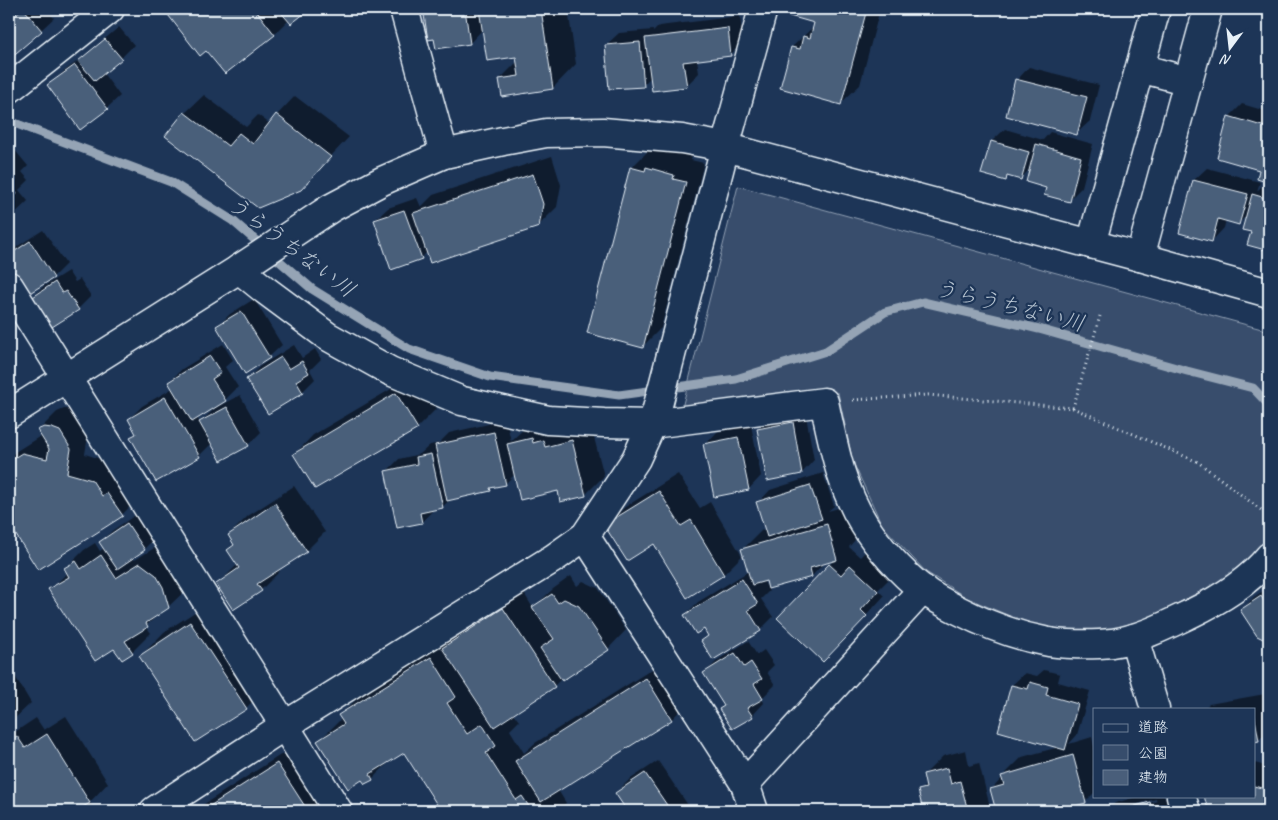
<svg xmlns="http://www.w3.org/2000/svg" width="1278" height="820" viewBox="0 0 1278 820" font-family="Caveat,'Klee One',sans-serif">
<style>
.green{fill:#374d6c;stroke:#909fb2}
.shadow{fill:#0007}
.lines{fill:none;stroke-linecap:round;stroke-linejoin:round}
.stream{stroke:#95a4b5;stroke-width:9}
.building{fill:#495e7a;stroke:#e8f1f8}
.street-casing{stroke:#e8f1f8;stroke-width:31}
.secondary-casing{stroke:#e8f1f8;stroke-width:31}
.path{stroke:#e8f1f8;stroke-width:3;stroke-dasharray:1 4;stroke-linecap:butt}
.street{stroke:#1d3557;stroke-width:28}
.secondary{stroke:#1d3557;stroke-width:28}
.labels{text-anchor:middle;stroke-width:4.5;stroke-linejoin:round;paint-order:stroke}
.water-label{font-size:22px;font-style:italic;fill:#b7c4d1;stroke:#1d3557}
</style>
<rect width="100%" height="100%" fill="#1d3557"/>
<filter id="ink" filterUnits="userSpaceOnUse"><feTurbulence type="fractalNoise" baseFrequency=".02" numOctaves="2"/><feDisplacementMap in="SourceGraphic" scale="10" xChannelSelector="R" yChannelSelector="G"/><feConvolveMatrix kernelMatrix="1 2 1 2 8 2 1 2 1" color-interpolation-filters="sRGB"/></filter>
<g filter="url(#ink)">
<path class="green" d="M738 186 1269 331V543L1227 578 1130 628 1063 633 1024 622 967 598 926 572 882 525 853 462 838 393 682 408Z"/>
<g class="shadow">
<path d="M21 9H47L54 18 41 30 9 57V19Z"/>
<path d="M169 9H308L291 22 289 20 275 34 225 73 207 49 167 11Z"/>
<path d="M424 9H568L576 64 553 88 500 79 518 61 517 55 483 29 470 43 435 38 429 39Z"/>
<path d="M789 9H880L860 85 841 103 781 87 792 47 811 29H813L816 22 787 14Z"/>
<path d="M740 16 743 42 730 55 697 59 699 73 686 86 651 77 643 85 606 45 619 33 653 30V32L659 26Z"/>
<path d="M119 27 134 45 121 58 103 73 120 96 107 108 49 86 62 73 89 52Z"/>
<path d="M1029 67 1099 85 1090 121 1077 133 1017 80Z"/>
<path d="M204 95 246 127 258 115 270 124 277 115 295 96 349 137 300 189 258 206 185 113Z"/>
<path d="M1242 104 1269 112V250L1248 244 1252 231 1248 214 1239 223 1226 220 1224 228 1212 241 1194 180 1207 168 1260 182 1257 191 1267 181 1261 169 1229 117Z"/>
<path d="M1005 129 1043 140 1050 132 1093 144 1082 187 1069 200 1048 187 1031 168 1021 178 1009 175 1005 179 983 173 992 141Z"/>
<path d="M9 143 28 166 22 172 29 180 19 190 28 201 9 219Z"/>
<path d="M650 149 663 152 666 149 692 156 691 160 704 163 661 328 642 347 631 168Z"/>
<path d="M552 156 561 185 557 207 538 226 427 252 421 258 375 220 388 208 417 198 421 207 433 195Z"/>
<path d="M43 230 66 264 53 277 28 293 9 263V255L18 246Z"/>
<path d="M68 271 75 282 80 279 91 296 78 309 31 299 44 286Z"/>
<path d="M254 299 282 345 269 357 217 327 230 314Z"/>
<path d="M223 344 233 360 225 367 238 387 225 400 197 417 200 423 215 408 240 395 261 432 248 445 212 443 199 456 132 437 137 432 129 419 142 406 173 388 169 382 182 369Z"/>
<path d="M294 345 302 358 315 349 321 359 310 370 315 379 302 392 269 412 248 379 260 366Z"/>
<path d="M415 375 436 409 417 428 295 454 313 435Z"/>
<path d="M64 409H71L89 430 85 454 110 462 140 496 122 515 38 568 9 522V458L15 452 42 435 39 430 57 412Z"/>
<path d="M805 410 814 460 802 473 758 429 771 417Z"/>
<path d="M506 420 511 441 527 426 590 422 604 476 585 495 559 489 515 474 505 484 494 486 490 490 450 500 442 507 434 509 422 522 386 472 399 459 420 454 430 445 439 443 449 433Z"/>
<path d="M751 425 761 476 749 489 705 445 717 432Z"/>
<path d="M823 473 834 506 828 511 846 506 855 540 849 547 860 557 870 547 896 572 878 590 884 596 842 642 779 618 835 559 825 562 812 576 763 580 769 591 761 599 773 617 760 630 709 635 704 627 685 615 698 602 749 571 743 549 762 530 766 529 758 503 770 490Z"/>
<path d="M678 474 700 508 710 502 742 556 724 574 688 596 654 543 606 525 625 507Z"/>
<path d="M294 486 325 532 306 551 278 569 280 571 261 590 233 608 218 584 238 564 228 550 235 543 229 535 248 516Z"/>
<path d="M140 512 157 536 144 549 132 557 135 560 159 545 187 589 168 607 161 612 146 626 151 633 132 652 114 647 50 590 68 572 65 569 84 550 95 543 100 551 104 548 100 542 113 530Z"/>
<path d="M571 576 577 586 583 581 598 588 626 630 608 649 561 679 554 686 513 713 519 721 510 730 524 753 535 743 665 661 690 700 672 719 558 790 566 803 559 810 560 811H442L404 751 393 758 372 779 319 741 342 718 340 715 364 692 455 634 456 635 462 630 522 590 533 608 553 589Z"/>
<path d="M1269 587V641L1258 635 1242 610 1254 597Z"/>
<path d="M215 599 269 685 246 708 141 656 164 632Z"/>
<path d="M748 641 757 655 764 650 774 665 767 672 775 685 762 698 764 703 752 716 721 709 725 705 705 673 718 660Z"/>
<path d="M9 666 31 703 9 724Z"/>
<path d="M1044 670 1060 674 1058 682 1090 691 1077 735 1069 744 1092 737 1094 747V793L1086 801 1060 809 1057 811H998L992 789 1003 777V776L1022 757 1059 747 1012 685 1025 673 1037 676Z"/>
<path d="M1265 694 1269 715V729L1259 740H1254V709H1204L1209 704Z"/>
<path d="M66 716 108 783 90 802 92 806 87 811H9V736L36 718 44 730Z"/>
<path d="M296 745 339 811H195L198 808Z"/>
<path d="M966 750 969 766 979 763 991 811H925L920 791 927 784 924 775 943 756Z"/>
<path d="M658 761 692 811H628L616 793 629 780Z"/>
<path d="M1254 762 1255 763 1269 767V811H1232L1208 805 1254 796Z"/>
<path d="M1140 796H1165L1169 811H1121L1157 801 1156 799 1116 810V811H1107L1115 803Z"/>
<path d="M189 802 195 811H175Z"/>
</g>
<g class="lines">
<path class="stream" d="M9 121 171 182 233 221 312 289 409 349 490 377 619 395 736 379 826 351 885 312 923 302 1039 329 1187 371 1253 388 1269 405"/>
</g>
<g class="building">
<path d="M22 9H24L42 31 9 59V19Z"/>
<path d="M168 9H255L275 35 225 74 206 51 200 56 165 11Z"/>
<path d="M278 9H310L291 24Z"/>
<path d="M423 9H465L470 44 436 49 434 39 428 40Z"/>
<path d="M479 9H541L553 89 502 97 499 79 519 76 516 57 487 61Z"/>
<path d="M788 9H867L841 105 780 88 791 47 800 49 803 36 810 38 814 23 786 15Z"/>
<path d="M957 9H982L981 15Z"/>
<path d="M728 28 731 56 683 62 687 87 652 91 645 38Z"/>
<path d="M105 39 122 59 95 81 78 61Z"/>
<path d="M640 42 644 87 609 89 605 45Z"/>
<path d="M75 65 108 109 80 130 47 85Z"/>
<path d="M1015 79 1087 97 1077 135 1006 116Z"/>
<path d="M184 112 228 146 239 133 253 144 276 114 331 157 301 190 258 208 165 136Z"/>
<path d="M1228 116 1269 128V183L1257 179 1259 170 1217 158Z"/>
<path d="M991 141 1029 152 1021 180 1007 176 1006 181 981 174Z"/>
<path d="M1036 144 1081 157 1070 202 1044 195 1046 188 1026 182Z"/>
<path d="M630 167 645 171 646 167 674 175 673 179 686 182 643 348 587 333Z"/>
<path d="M9 170 16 180 10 185 17 194 9 200Z"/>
<path d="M533 174 543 204 539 227 430 263 413 213Z"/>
<path d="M1193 180 1248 194 1239 225 1218 219 1212 242 1179 233Z"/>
<path d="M1252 194 1269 199V251L1247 245 1251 232 1242 230Z"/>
<path d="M404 210 422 259 391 270 374 220Z"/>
<path d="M30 241 54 278 28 294 9 265V255Z"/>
<path d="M55 282 62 293 66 291 79 310 52 327 47 325 30 299Z"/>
<path d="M241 311 270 358 245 374 216 326Z"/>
<path d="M210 356 221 373 212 379 226 401 192 422 168 382Z"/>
<path d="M281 357 289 369 302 361 309 373 296 381 303 393 268 414 246 379Z"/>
<path d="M396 393 418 429 315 489 293 454Z"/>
<path d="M165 397 200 457 156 482 130 437 136 434 128 419Z"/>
<path d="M227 407 249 446 221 461 199 422Z"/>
<path d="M793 422 802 474 767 481 757 429Z"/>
<path d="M44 427 52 428 60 431 71 449 67 473 92 480 102 496 107 493 123 516 38 570 9 524V461L22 453 47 459 49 449 37 430Z"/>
<path d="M494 432 506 485 490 488 491 491 447 501 435 445Z"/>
<path d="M738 437 749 490 714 497 703 444Z"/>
<path d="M532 438 533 443 543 440 545 447 572 440 586 496 560 502 558 491 520 500 507 444Z"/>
<path d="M431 454 443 508 420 513 422 523 397 528 385 471 417 464 416 457Z"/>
<path d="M810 485 822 519 767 537 756 502Z"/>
<path d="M659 491 681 526 691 520 724 575 687 598 654 544 627 561 604 525Z"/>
<path d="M275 503 307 552 257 584 262 591 233 610 216 584 239 568 227 550 234 545 228 535Z"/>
<path d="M127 523 145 550 117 569 99 542Z"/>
<path d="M827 524 837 560 810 568 812 577 768 589 766 581 752 585 741 549Z"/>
<path d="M101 555 116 578 140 563 156 575 163 587 169 608 146 623 148 627 125 641 133 653 122 660 114 649 95 661 48 589 69 577 64 568 76 561 81 569Z"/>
<path d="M829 564 841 575 850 565 878 591 861 610 867 616 823 662 777 618Z"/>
<path d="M742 579 758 604 748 610 761 631 713 660 701 641 708 636 704 629 696 634 684 615Z"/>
<path d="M552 594 558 603 564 599 579 606 609 650 562 681 540 648 554 639 532 607Z"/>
<path d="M1261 596 1269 608V642L1257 636 1240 610Z"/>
<path d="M503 608 555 687 494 727 442 648Z"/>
<path d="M190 622 247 709 195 742 139 656Z"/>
<path d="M735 653 744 667 751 662 762 679 754 684 763 699 747 708 753 717 732 729 719 709 724 706 703 673Z"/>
<path d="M431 657 456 697 447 703 467 734 482 724 496 746 486 753 516 800 522 796 532 811H441L404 753 370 774 373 780 365 784 362 780 348 789 317 741 344 724 338 715Z"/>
<path d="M646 678 672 720 541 802 515 761Z"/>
<path d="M1030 682 1048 687 1046 695 1078 704 1065 750 998 731 1011 685 1028 689Z"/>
<path d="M1254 713 1259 741 1254 742Z"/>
<path d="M47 734 90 803 76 811H9V741L17 736 25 748Z"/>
<path d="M1073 755 1086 803 1056 811H996L990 789 1004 785 1001 776Z"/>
<path d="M277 763 308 811H202Z"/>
<path d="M947 768 951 784 960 781 968 811H923L918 790 926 788 923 774Z"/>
<path d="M645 773 671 811H627L615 793Z"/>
<path d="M1254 786 1269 790V811H1227L1207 806 1204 796H1254Z"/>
<path d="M1150 802 1153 811H1117Z"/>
</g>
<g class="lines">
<defs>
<g id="street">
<path d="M404 9 444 154"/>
<path d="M1140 68 1188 81"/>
<path d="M9 89 110 9"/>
<path d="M1091 244 1156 9"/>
<path d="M1140 257 1208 9"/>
<path d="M239 269 265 290 327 336 390 371 462 401 548 420 604 423 652 424 824 402C834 447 840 485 864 524 877 546 902 573 922 589 933 597 946 604 958 610 985 624 1014 635 1044 641 1060 645 1094 645 1112 643 1139 639 1165 626 1190 614 1219 600 1248 583 1269 557"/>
<path d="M9 286 338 811"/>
<path d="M585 536 745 784 754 811"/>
<path d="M1134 638 1155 709"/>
<path d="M745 784 923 589"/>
<path d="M1181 796 1186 811"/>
<path d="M154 811 284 726 554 558 585 536 636 459 652 424 657 409 725 147 763 9"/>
</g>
<path id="secondary" d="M9 414 239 269 331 208 382 181 444 154 503 141 546 133 603 132 682 139 725 147 1140 257 1269 293"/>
</defs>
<use href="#street" class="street-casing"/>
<use href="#secondary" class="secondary-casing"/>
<g class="path">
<path d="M853 400 928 395 1073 408 1198 462 1269 516"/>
<path d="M1073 408 1100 316"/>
</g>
<use href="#street" class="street"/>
<use href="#secondary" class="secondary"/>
</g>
</g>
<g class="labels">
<g class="water-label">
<text transform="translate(292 246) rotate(37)" y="8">うらうちない川</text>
<text transform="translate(1010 305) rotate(14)" y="8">うらうちない川</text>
</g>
</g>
<rect width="1278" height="820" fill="none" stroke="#1d3557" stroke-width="30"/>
<rect x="15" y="15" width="1248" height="790" fill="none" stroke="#e8f1f8" stroke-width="2" filter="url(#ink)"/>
<rect x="1093" y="708" width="162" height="90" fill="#1d3557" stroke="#6e8097"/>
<rect x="1103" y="724" width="25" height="8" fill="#1d3557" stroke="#6e8097"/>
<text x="1138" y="732" font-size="15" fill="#e8f1f8">道路</text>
<rect x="1103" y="745" width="25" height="15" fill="#374d6c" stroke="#6e8097"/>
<text x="1138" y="758" font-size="15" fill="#e8f1f8">公園</text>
<rect x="1103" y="770" width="25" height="15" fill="#495e7a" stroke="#6e8097"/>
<text x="1138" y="782" font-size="15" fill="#e8f1f8">建物</text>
<g transform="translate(1230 48) rotate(195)" stroke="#1d3557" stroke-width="4" paint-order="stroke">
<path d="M0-4L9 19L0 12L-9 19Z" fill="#e8f1f8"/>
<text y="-8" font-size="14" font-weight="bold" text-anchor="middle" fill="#e8f1f8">N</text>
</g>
</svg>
